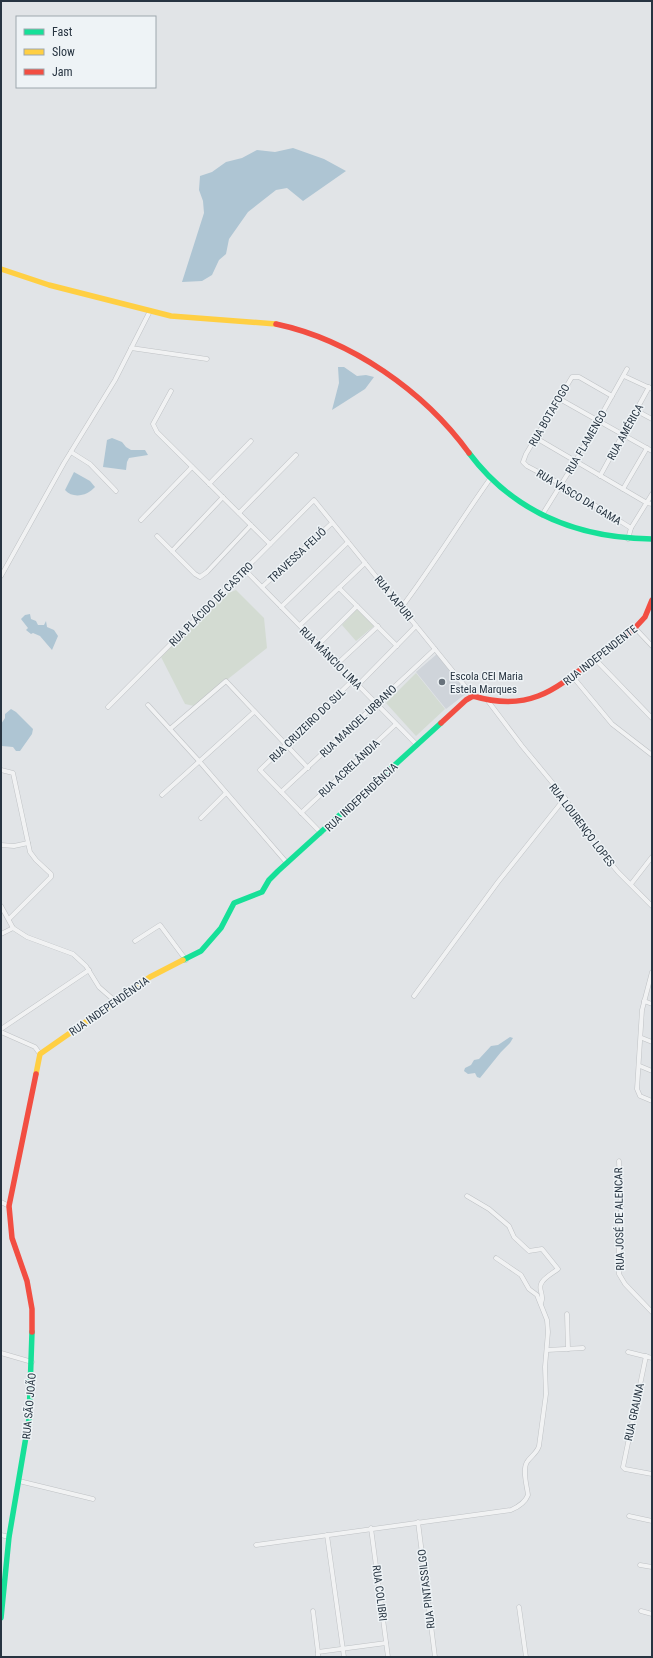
<svg xmlns="http://www.w3.org/2000/svg" width="653" height="1658" viewBox="0 0 653 1658" font-family="'Roboto Condensed',sans-serif">
<style>
.built{fill:#cfd4da}
.green{fill:#d3dbd2}
.water{fill:#aec5d3}
.lines{fill:none;stroke-linecap:round;stroke-linejoin:round}
.street-casing{stroke:#bfc2c5;stroke-width:5}
.street{stroke:#f1f2f3;stroke-width:4}
.fast{stroke:#16e098;stroke-width:5.5}
.slow{stroke:#ffcf43;stroke-width:5.5}
.jam{stroke:#f24e42;stroke-width:5.5}
.poi-dot{fill:#68727b;stroke:#eef3f6;stroke-width:1.5}
.labels{text-anchor:middle;stroke-width:3;stroke-linejoin:round;paint-order:stroke}
.street-label{font-size:11px;fill:#273441;stroke:#eef3f6}
.poi-label{font-size:11px;fill:#273441;stroke:#eef3f6;text-anchor:start}
</style>
<rect width="100%" height="100%" fill="#e1e4e7"/>
<path class="built" d="M437 654 468 692 446 709 416 672Z"/>
<g class="green">
<path d="M236 590 264 618 267 648 194 706 185 704 161 657 220 596Z"/>
<path d="M358 608 374 626 356 641 342 625Z"/>
<path d="M416 673 445 709 416 736 386 703Z"/>
</g>
<g class="water">
<path d="M293 148 324 159 346 171 303 201 287 188 276 190 248 212 229 239 226 254 219 260 212 275 202 281 182 282 204 213 203 201 199 190 200 176 212 172 226 162 242 158 257 150 275 152Z"/>
<path d="M338 367H344L357 376 366 375 374 377 365 389 332 410 339 383Z"/>
<path d="M112 438 122 442 126 447 131 450H145L148 455 129 458 127 462 126 470 103 467 107 440Z"/>
<path d="M74 472 90 481 95 487C87 496 73 499 65 490Z"/>
<path d="M30 614 31 619 36 621 38 625H44L46 621 47 627 54 630 58 636 52 650 40 636 33 633 31 634 26 630 28 628 21 619 25 615Z"/>
<path d="M11 709 16 712 33 729 32 734 20 751H16L13 747 2 746 1 744V724L5 718V714Z"/>
<path d="M510 1037 513 1038 510 1043 501 1052 480 1078 477 1077 475 1073 468 1074 464 1071 465 1068 471 1065 474 1060 479 1059 491 1046 498 1045Z"/>
</g>
<g class="lines">
<defs>
<g id="street">
<path d="M131 348 207 359"/>
<path d="M624 376 652 389"/>
<path d="M171 391 153 424 157 432 270 544"/>
<path d="M612 396 579 377H572L526 454 523 462 527 466 561 484 631 528"/>
<path d="M558 398 652 451"/>
<path d="M637 411 652 419"/>
<path d="M536 438 647 503 652 504"/>
<path d="M71 452 90 464 116 491"/>
<path d="M600 476 649 387"/>
<path d="M209 484 251 441"/>
<path d="M623 489 647 448"/>
<path d="M239 513 296 455"/>
<path d="M542 515 575 462 627 369"/>
<path d="M141 520 192 467"/>
<path d="M157 536 195 574 200 577 207 572 251 525"/>
<path d="M628 539 631 528 652 494"/>
<path d="M172 551 223 497"/>
<path d="M245 570 417 745"/>
<path d="M1 576 64 463 115 380 150 311"/>
<path d="M262 587 332 523"/>
<path d="M339 588 397 646"/>
<path d="M281 607 348 542"/>
<path d="M401 608C433 566 460 521 490 479"/>
<path d="M300 625 365 563"/>
<path d="M635 628 652 646"/>
<path d="M318 645 357 606"/>
<path d="M594 658 652 718"/>
<path d="M337 664 378 626"/>
<path d="M573 677 612 724 652 755"/>
<path d="M358 685 416 626"/>
<path d="M488 701 522 746 565 798 580 823 604 855 618 872 652 906"/>
<path d="M148 705 199 761 287 863"/>
<path d="M108 707 314 500 473 696"/>
<path d="M170 729 226 681 308 768"/>
<path d="M1 770 13 773 30 852 36 860 51 874V877L9 919"/>
<path d="M281 792 435 649"/>
<path d="M162 795 254 712"/>
<path d="M301 813 396 724"/>
<path d="M201 818 226 793"/>
<path d="M321 833 260 770 353 680"/>
<path d="M1 845 14 846 28 843"/>
<path d="M631 884 652 857"/>
<path d="M1 906 13 928 27 937 73 954 86 966 99 987 115 1001"/>
<path d="M1 934 13 928"/>
<path d="M135 941 160 925 186 960"/>
<path d="M652 972 642 1010 637 1089 640 1096 652 1101"/>
<path d="M414 996 498 882 565 798"/>
<path d="M644 1001 652 1004"/>
<path d="M1 1029 89 970"/>
<path d="M1 1032 35 1047 40 1054"/>
<path d="M642 1038 652 1042"/>
<path d="M640 1066 652 1071"/>
<path d="M619 1161 621 1209 619 1232V1274L625 1284 652 1312"/>
<path d="M467 1196 489 1209 509 1226 514 1237 529 1251 542 1249 558 1269C553 1273 543 1278 541 1284 538 1290 545 1296 541 1303"/>
<path d="M1 1202 9 1206"/>
<path d="M567 1314 568 1349"/>
<path d="M547 1350 583 1348"/>
<path d="M628 1352 652 1358"/>
<path d="M1 1353 32 1362"/>
<path d="M646 1356 623 1467 625 1469 652 1474"/>
<path d="M19 1481 93 1499"/>
<path d="M629 1516 652 1521"/>
<path d="M418 1522 435 1657"/>
<path d="M371 1528 388 1657"/>
<path d="M1 1535 9 1537"/>
<path d="M327 1535 344 1657"/>
<path d="M256 1545 511 1510C518 1507 525 1503 528 1495 527 1486 522 1470 527 1462 531 1456 537 1453 539 1446L546 1394 545 1367 548 1332 547 1320 537 1295 529 1289 521 1275 496 1258"/>
<path d="M640 1565 652 1567"/>
<path d="M519 1607 526 1657"/>
<path d="M313 1611 318 1652"/>
<path d="M641 1611 652 1614"/>
<path d="M318 1657V1652L386 1643"/>
</g>
</defs>
<use href="#street" class="street-casing"/>
<use href="#street" class="street"/>
<g class="fast">
<path d="M469 453C514 513 579 538 652 539"/>
<path d="M183 960 201 951 221 928 234 903 262 892 269 880 278 871 441 723"/>
<path d="M1 1618 9 1537 29 1419 32 1332"/>
</g>
<g class="slow">
<path d="M1 269 49 285 171 316 276 324"/>
<path d="M36 1074 40 1054 150 977 183 960"/>
</g>
<g class="jam">
<path d="M276 324C351 340 424 391 469 453"/>
<path d="M441 723 466 700 473 696C531 713 556 689 599 655 610 646 622 638 633 630L645 617 652 600"/>
<path d="M32 1332V1309L27 1281 12 1238 9 1206 36 1074"/>
</g>
</g>
<circle class="poi-dot" cx="442" cy="682" r="4"/>
<g class="labels">
<g class="street-label">
<text transform="translate(549 415) rotate(-60)" y="4">RUA BOTAFOGO</text>
<text transform="translate(625 432) rotate(-61)" y="4">RUA AMÉRICA</text>
<text transform="translate(586 442) rotate(-60)" y="4">RUA FLAMENGO</text>
<text transform="translate(579 497) rotate(31)" y="4">RUA VASCO DA GAMA</text>
<text transform="translate(297 555) rotate(-43)" y="4">TRAVESSA FEIJÓ</text>
<text transform="translate(394 598) rotate(51)" y="4">RUA XAPURI</text>
<text transform="translate(211 604) rotate(-45)" y="4">RUA PLÁCIDO DE CASTRO</text>
<text transform="translate(600 655) rotate(-38)" y="4">RUA INDEPENDENTE</text>
<text transform="translate(331 658) rotate(45)" y="4">RUA MÂNCIO LIMA</text>
<text transform="translate(358 721) rotate(-43)" y="4">RUA MANOEL URBANO</text>
<text transform="translate(307 725) rotate(-44)" y="4">RUA CRUZEIRO DO SUL</text>
<text transform="translate(349 768) rotate(-43)" y="4">RUA ACRELÂNDIA</text>
<text transform="translate(361 797) rotate(-43)" y="4">RUA INDEPENDÊNCIA</text>
<text transform="translate(582 825) rotate(53)" y="4">RUA LOURENÇO LOPES</text>
<text transform="translate(109 1006) rotate(-35)" y="4">RUA INDEPENDÊNCIA</text>
<text transform="translate(619 1219) rotate(-91)" y="4">RUA JOSÉ DE ALENCAR</text>
<text transform="translate(29 1406) rotate(-85)" y="4">RUA SÃO JOÃO</text>
<text transform="translate(634 1412) rotate(-78)" y="4">RUA GRAUNA</text>
<text transform="translate(426 1589) rotate(-97)" y="4">RUA PINTASSILGO</text>
<text transform="translate(380 1593) rotate(83)" y="4">RUA COLIBRI</text>
</g>
<g class="poi-label">
<text x="450" y="680">Escola CEI Maria<tspan x="450" dy="13">Estela Marques</tspan></text>
</g>
</g>
<rect width="653" height="1658" fill="none" stroke="#273441" stroke-width="4"/>
<rect x="16" y="16" width="140" height="72" fill="#eef3f6" stroke="#9ea7ae"/>
<rect x="24" y="29" width="20" height="6" fill="#16e098" stroke="#9ea7ae"/>
<text x="52" y="36" font-size="12" fill="#273441">Fast</text>
<rect x="24" y="49" width="20" height="6" fill="#ffcf43" stroke="#9ea7ae"/>
<text x="52" y="56" font-size="12" fill="#273441">Slow</text>
<rect x="24" y="69" width="20" height="6" fill="#f24e42" stroke="#9ea7ae"/>
<text x="52" y="76" font-size="12" fill="#273441">Jam</text>
</svg>
